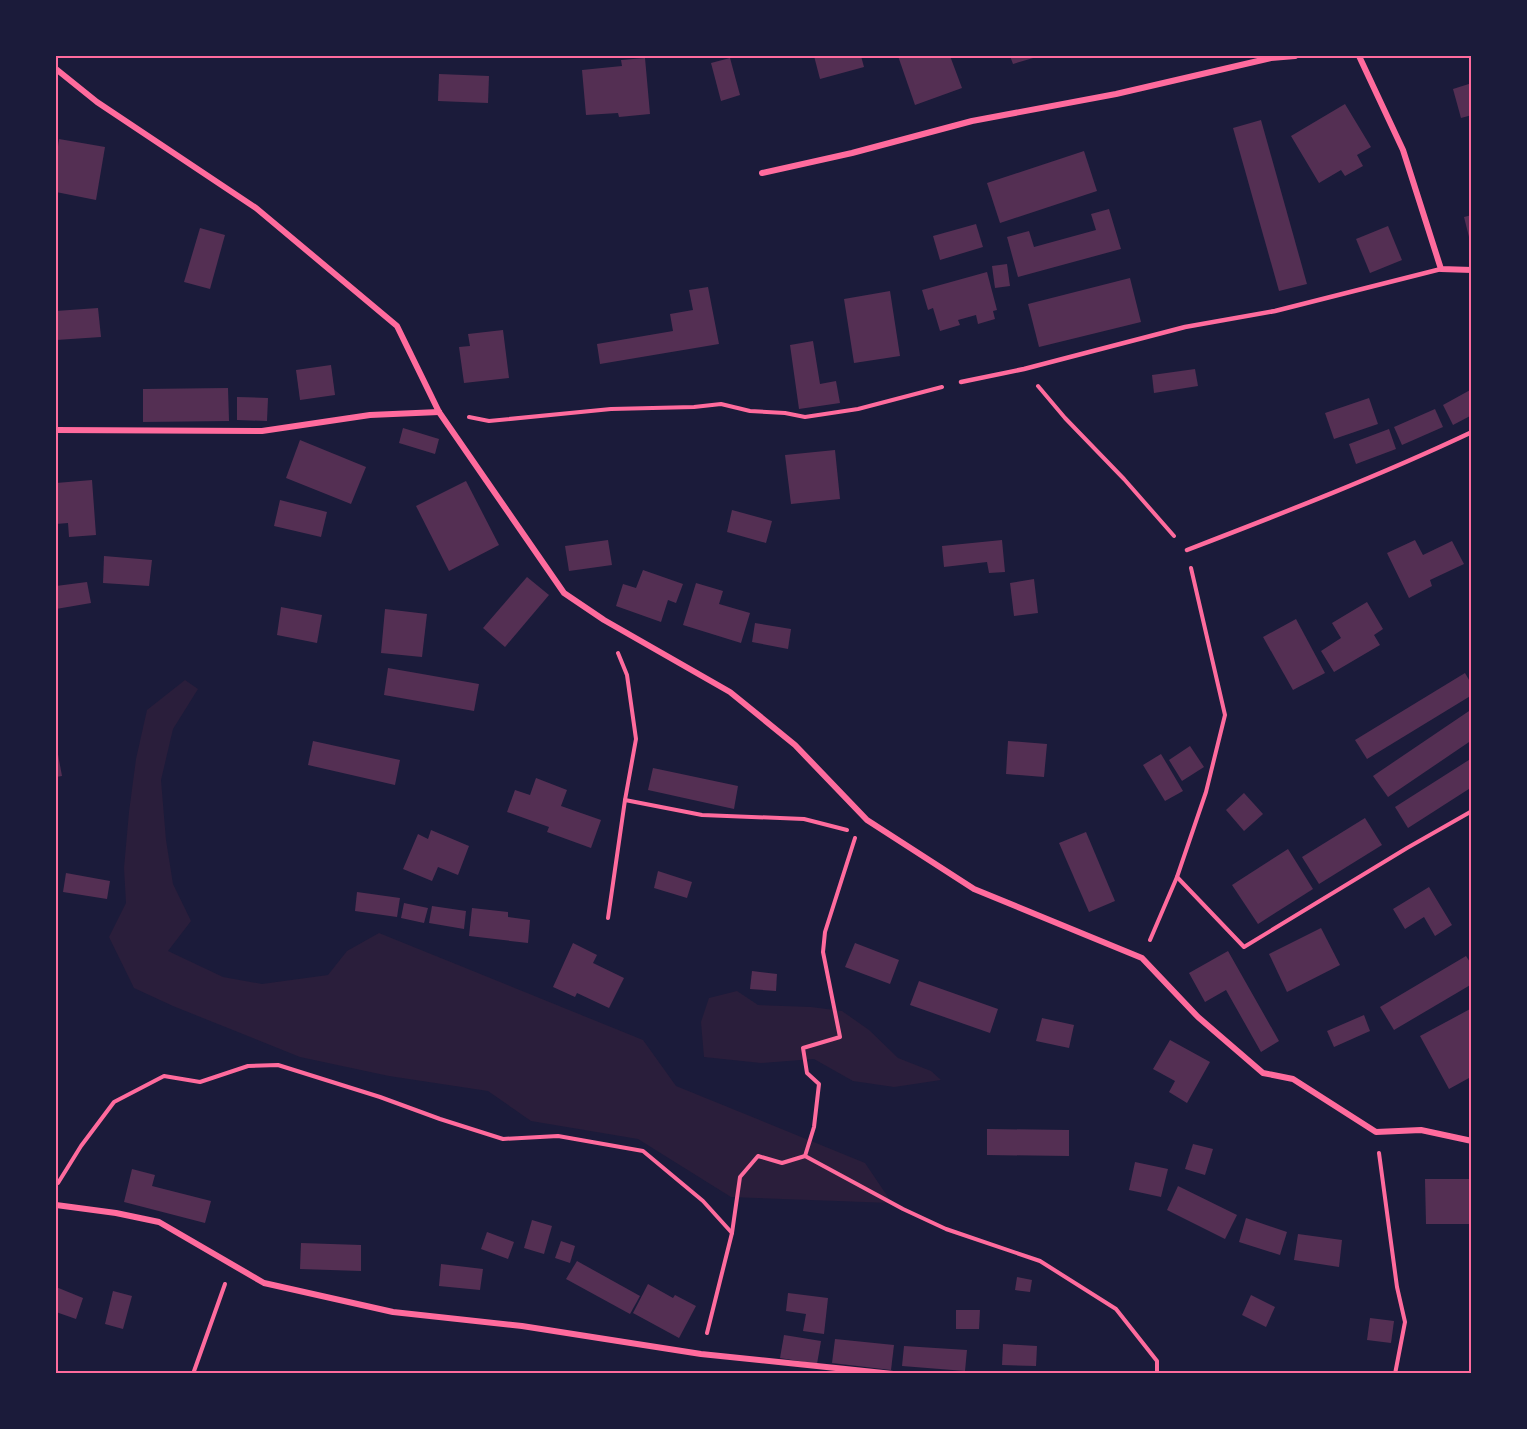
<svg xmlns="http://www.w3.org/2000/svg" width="1527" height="1429" viewBox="0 0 1527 1429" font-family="'Crimson Pro',serif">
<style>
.green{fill:#2a1e3b}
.building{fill:#542f53}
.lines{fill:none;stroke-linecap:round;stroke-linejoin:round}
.path{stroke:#ff6b9d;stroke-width:4}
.service{stroke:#ff6b9d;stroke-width:4.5}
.minor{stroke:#ff6b9d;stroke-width:6}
.neatline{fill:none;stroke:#ff6b9d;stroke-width:2}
</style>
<rect width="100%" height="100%" fill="#1b1b3a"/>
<g class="green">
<path d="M185 680 198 689 173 729 161 780 166 840 173 884 191 921 168 951 223 977 262 984 328 975 347 951 379 933 643 1040 676 1086 865 1163 892 1203 731 1197 638 1139 531 1121 488 1091 389 1076 300 1057 173 1006 134 988 109 937 126 903 124 868 129 812 136 759 147 710Z"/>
<path d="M737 991 758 1005 811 1007 842 1011 869 1030 898 1058 931 1071 941 1080 894 1087 853 1081 814 1059 761 1063 704 1057 701 1022 709 998Z"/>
</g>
<g class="building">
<path d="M814 56H861L864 67 820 79Z"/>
<path d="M898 56H950L962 88 915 105Z"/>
<path d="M1010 56H1040L1013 64Z"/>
<path d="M645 58 650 114 619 117 618 113 586 115 582 70 622 66 621 60Z"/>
<path d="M730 58 740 95 721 101 711 63Z"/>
<path d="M439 74 489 76 488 103 438 101Z"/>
<path d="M1472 83V115L1461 118 1453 89Z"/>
<path d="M1345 104 1371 147 1357 155 1363 166 1345 176 1341 170 1319 183 1291 136Z"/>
<path d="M1261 120 1307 284 1279 291 1233 128Z"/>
<path d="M59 139 105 147 96 200 56 192V161Z"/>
<path d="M1084 151 1097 191 1000 223 987 183Z"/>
<path d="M1109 209 1121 249 1018 277 1007 237 1029 231 1034 247 1096 230 1091 214Z"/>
<path d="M1472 215V244L1471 245 1464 217Z"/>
<path d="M976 224 983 247 940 260 933 236Z"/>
<path d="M1388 226 1402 260 1370 273 1356 239Z"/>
<path d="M200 228 225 235 210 289 184 282Z"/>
<path d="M1007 264 1010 286 995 288 992 266Z"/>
<path d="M987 272 997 310 993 311 995 319 978 324 976 315 958 320 960 325 940 331 933 308 928 310 922 290Z"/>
<path d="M1130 278 1141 322 1039 347 1028 304Z"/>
<path d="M708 287 719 344 600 364 597 344 673 331 670 314 693 310 689 290Z"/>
<path d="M890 291 900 356 854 363 844 299Z"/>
<path d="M98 308 101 337 56 340V311Z"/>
<path d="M503 330 509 378 464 383 459 347 470 346 468 334Z"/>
<path d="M813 341 820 384 836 381 840 403 799 409 790 345Z"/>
<path d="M331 365 335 395 300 400 296 370Z"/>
<path d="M1195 369 1198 386 1154 393 1152 375Z"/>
<path d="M228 388 229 421 143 422V389Z"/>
<path d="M1472 389V415L1453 425 1443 405Z"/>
<path d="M237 397 268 398 267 421 237 420Z"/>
<path d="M1369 398 1378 424 1334 439 1325 413Z"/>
<path d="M1435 409 1443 427 1402 445 1394 427Z"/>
<path d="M403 428 439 439 435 454 399 443Z"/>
<path d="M1389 429 1396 449 1356 464 1349 444Z"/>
<path d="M300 440 366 467 351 504 286 478Z"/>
<path d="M835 450 840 499 791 504 785 455Z"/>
<path d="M92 480 96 535 69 537 68 523 56 524V483Z"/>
<path d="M466 481 499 545 449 571 416 506Z"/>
<path d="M280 500 327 512 321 537 274 526Z"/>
<path d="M732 510 772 521 766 543 727 532Z"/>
<path d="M608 540 612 565 569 571 565 546Z"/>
<path d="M1002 540 1005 572 989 573 987 562 944 567 942 546Z"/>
<path d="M1415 540 1423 555 1452 541 1464 564 1430 580 1432 586 1409 598 1387 553Z"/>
<path d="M104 556 152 560 149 586 103 583Z"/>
<path d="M643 570 683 584 676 603 668 600 661 622 616 606 623 584 636 588Z"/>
<path d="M527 577 549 595 505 647 483 628Z"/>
<path d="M1034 579 1038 613 1014 616 1010 583Z"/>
<path d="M87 582 91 603 56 609V586Z"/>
<path d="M696 583 723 591 719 604 750 613 741 643 683 625Z"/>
<path d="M1367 602 1383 629 1374 635 1380 645 1334 672 1321 651 1341 638 1332 623Z"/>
<path d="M281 607 322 615 317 643 277 635Z"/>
<path d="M385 609 427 614 422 657 381 653Z"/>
<path d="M1296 619 1325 673 1293 690 1263 637Z"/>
<path d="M755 623 791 629 788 649 752 642Z"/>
<path d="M388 668 479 684 474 711 384 695Z"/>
<path d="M1465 673 1472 685V695L1367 759 1355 740Z"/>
<path d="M1472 709V740L1388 797 1373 776Z"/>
<path d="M313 741 400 760 395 785 308 765Z"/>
<path d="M1008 741 1047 744 1044 777 1006 774Z"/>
<path d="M1190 746 1204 767 1182 781 1169 760Z"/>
<path d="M57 749 62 776 56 777V749Z"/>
<path d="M1161 754 1183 791 1165 801 1143 765Z"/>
<path d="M1472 758V787L1408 828 1395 807Z"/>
<path d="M653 768 738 786 734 809 648 790Z"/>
<path d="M536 778 567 790 561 806 601 820 591 848 547 832 549 827 507 812 515 790 530 795Z"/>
<path d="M1244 793 1263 814 1244 831 1226 810Z"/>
<path d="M1365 818 1382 845 1319 884 1302 857Z"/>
<path d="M431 830 469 846 458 875 438 867 432 881 403 869 418 834 428 839Z"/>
<path d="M1086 832 1115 901 1089 912 1059 843Z"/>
<path d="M1288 849 1313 889 1258 924 1232 885Z"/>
<path d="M658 871 692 882 687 898 654 888Z"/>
<path d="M66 873 110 881 107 899 63 892Z"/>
<path d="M1429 887 1452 925 1435 936 1424 917 1405 929 1393 909Z"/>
<path d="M357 892 400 898 397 917 355 911Z"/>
<path d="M404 903 428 908 424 923 401 918Z"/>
<path d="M432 906 466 911 464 929 429 923Z"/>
<path d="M472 908 508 912V917L530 920 528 943 469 936Z"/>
<path d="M1321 928 1340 965 1287 992 1269 954Z"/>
<path d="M573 943 597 955 593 963 624 978 609 1008 577 993 575 997 553 987Z"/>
<path d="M855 943 899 960 890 984 845 967Z"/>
<path d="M1228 951 1279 1041 1261 1052 1226 990 1205 1002 1189 973Z"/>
<path d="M1466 956 1472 965V984L1394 1030 1380 1007Z"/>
<path d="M752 971 777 974 776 991 750 989Z"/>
<path d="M919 981 998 1009 990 1033 910 1005Z"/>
<path d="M1472 1008V1082L1469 1078 1449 1089 1420 1036Z"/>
<path d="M1364 1015 1370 1031 1334 1047 1327 1031Z"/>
<path d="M1042 1018 1074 1025 1069 1048 1036 1041Z"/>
<path d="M1170 1040 1210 1062 1187 1103 1169 1092 1175 1081 1153 1069Z"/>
<path d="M987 1129 1069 1130V1156L987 1155Z"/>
<path d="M1193 1144 1213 1149 1205 1175 1185 1169Z"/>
<path d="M1135 1162 1168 1169 1161 1197 1129 1190Z"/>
<path d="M132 1169 155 1175 152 1186 211 1201 205 1223 124 1202Z"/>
<path d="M1425 1179H1472V1224H1426Z"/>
<path d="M1178 1186 1237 1215 1225 1239 1167 1210Z"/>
<path d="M1246 1218 1287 1232 1280 1255 1239 1242Z"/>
<path d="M532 1220 552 1226 544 1254 524 1248Z"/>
<path d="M487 1232 514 1242 508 1259 481 1249Z"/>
<path d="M1298 1234 1342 1240 1339 1267 1294 1260Z"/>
<path d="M561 1241 575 1246 570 1263 555 1258Z"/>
<path d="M301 1243 361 1245V1271L300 1269Z"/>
<path d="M577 1261 640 1296 630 1314 566 1279Z"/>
<path d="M441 1264 483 1269 480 1290 439 1286Z"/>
<path d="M1017 1277 1032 1280 1030 1292 1015 1290Z"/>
<path d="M648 1284 673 1298 675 1295 696 1306 679 1338 633 1313Z"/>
<path d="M56 1287 83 1298 76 1319 56 1312Z"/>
<path d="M113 1291 132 1296 123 1329 105 1324Z"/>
<path d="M788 1293 828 1298 824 1334 803 1331 806 1314 786 1311Z"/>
<path d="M1251 1295 1275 1307 1266 1327 1242 1315Z"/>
<path d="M956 1310H980L979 1329H956Z"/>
<path d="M1370 1318 1394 1321 1391 1343 1367 1340Z"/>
<path d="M784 1335 821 1341 817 1364 780 1358Z"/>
<path d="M835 1339 894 1345 891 1370 832 1363Z"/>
<path d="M1003 1344 1037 1346 1036 1366 1002 1365Z"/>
<path d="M904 1346 967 1350 965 1371 902 1366Z"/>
</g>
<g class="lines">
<g class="path">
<path d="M1038 386 1065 418 1124 479 1174 536"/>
<path d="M469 417 489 421 611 409 694 407 721 404 750 411 785 413 805 417 858 409 942 387"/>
<path d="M625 800 702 815 804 819 847 830"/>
<path d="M1177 877 1244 947 1407 848 1472 811"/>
<path d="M608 918 625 800 636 739 627 675 618 653"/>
<path d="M1150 940 1177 877 1206 792 1225 715 1191 568"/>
<path d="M1379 1153 1397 1287 1405 1322 1395 1374"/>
<path d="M805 1156 903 1209 946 1229 1040 1261 1116 1309 1157 1361V1374"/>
<path d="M58 1183 81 1146 114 1102 164 1076 200 1082 248 1066 278 1065 380 1097 440 1119 503 1139 558 1136 643 1151 703 1201 732 1233"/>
<path d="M707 1333 732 1233 740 1177 758 1156 782 1163 805 1156 814 1127 819 1084 807 1073 803 1048 840 1037 823 952 825 932 855 838"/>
<path d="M193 1374 225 1284"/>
</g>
<g class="service">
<path d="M961 382 1024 369 1185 327 1275 311 1441 269"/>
<path d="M1187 550C1283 513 1379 476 1472 432"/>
</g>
<g class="minor">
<path d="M1359 56 1403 150 1441 269 1472 270"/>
<path d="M56 69 97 102 256 208 397 326 439 412 564 593 604 620 730 692 795 745 867 820 974 889 1142 958 1198 1017 1263 1073 1293 1079 1376 1132 1421 1130 1472 1141"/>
<path d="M762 173 852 153 972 121 1116 94 1271 58 1295 56"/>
<path d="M56 430 262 431 370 415 439 412"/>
<path d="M56 1205 116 1213 159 1222 264 1283 393 1312 522 1326 701 1354 893 1374"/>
</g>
</g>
<rect width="1527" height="1429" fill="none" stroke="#1b1b3a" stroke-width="114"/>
<rect x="57" y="57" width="1413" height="1315" class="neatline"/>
</svg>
